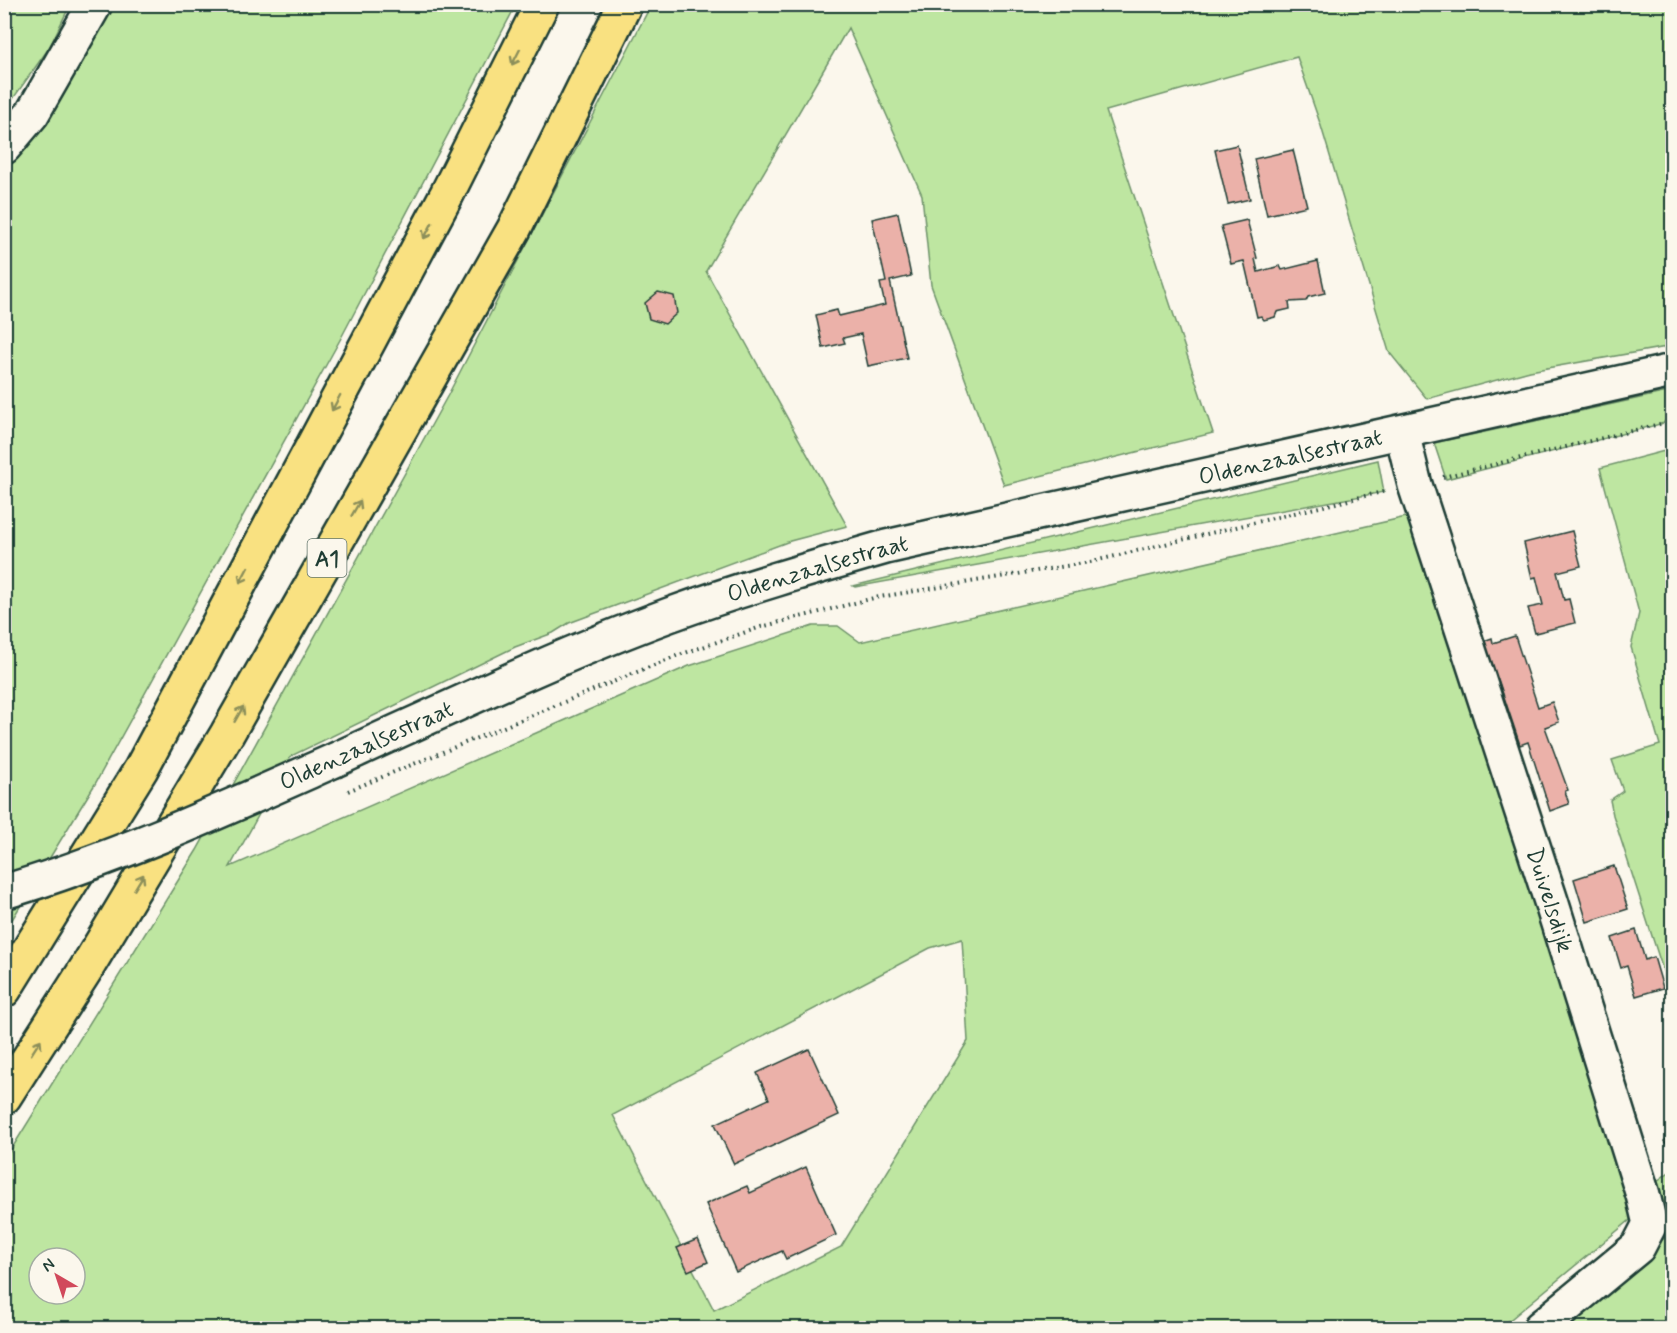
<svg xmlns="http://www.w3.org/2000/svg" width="1677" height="1333" viewBox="0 0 1677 1333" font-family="Mynerve,sans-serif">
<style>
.green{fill:#bee6a1;stroke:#6e926a;stroke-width:1.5;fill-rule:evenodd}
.building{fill:#ebb1a9;stroke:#1f3d34;stroke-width:1.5}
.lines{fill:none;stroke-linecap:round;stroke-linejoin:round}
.street-casing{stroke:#1f3d34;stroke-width:38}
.secondary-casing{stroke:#1f3d34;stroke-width:38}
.highway-casing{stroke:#1f3d34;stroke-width:38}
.path{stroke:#1f3d34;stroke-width:4;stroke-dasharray:1.5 4.5;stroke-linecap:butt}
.street{stroke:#fbf7ec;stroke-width:33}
.secondary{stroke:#fbf7ec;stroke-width:33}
.highway{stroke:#f9e181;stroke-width:33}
.secondary-bridge-casing{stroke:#1f3d34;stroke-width:38;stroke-linecap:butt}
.secondary-bridge{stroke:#fbf7ec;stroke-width:33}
.oneway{stroke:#8c8f5a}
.labels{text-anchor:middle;stroke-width:4.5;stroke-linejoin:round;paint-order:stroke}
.shield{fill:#fbf7ec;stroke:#61756b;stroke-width:1.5}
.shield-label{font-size:22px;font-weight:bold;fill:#1f3d34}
.street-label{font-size:24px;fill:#1f3d34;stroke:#fbf7ec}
</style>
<rect width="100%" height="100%" fill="#fbf7ec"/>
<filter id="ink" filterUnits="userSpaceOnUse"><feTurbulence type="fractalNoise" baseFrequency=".0167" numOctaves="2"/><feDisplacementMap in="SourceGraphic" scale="12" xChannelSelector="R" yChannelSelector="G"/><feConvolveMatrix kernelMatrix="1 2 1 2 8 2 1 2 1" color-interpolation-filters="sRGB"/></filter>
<g filter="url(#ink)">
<g class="green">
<path d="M5 4 70 5 49 48 5 110Z"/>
<path d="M115 5H516L341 338 95 784 5 931V169L32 137Z"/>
<path d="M651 5H1672V346L1530 371 1427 399 1389 352 1321 126 1297 57 1106 111 1213 433 1004 485 931 285 922 195 848 28 706 271 847 526 790 541 569 623 553 633 515 647 291 756 230 867 689 666 813 626H838L860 642 1415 515 1635 1216 1500 1328H5L4 1161 197 850 448 395ZM962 939 968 1041 841 1247 714 1310 613 1115 930 948ZM39 1258H75V1294H39Z"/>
<path d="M1672 391V421L1446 479 1434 443Z"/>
<path d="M1672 449V998L1613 815 1610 800 1623 791 1612 760 1660 745 1631 647 1639 613 1600 468Z"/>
<path d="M1378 460 1384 492 855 587 853 586Z"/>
<path d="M1672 1170V1229L1653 1184Z"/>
<path d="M1672 1232V1328H1554Z"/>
</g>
<g class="building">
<path d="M1237 145 1250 199 1228 204 1215 150Z"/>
<path d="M1293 150 1307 206 1267 215 1254 159Z"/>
<path d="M898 213 911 276 890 281 907 358 868 366 861 334 843 338 845 343 823 348 816 315 837 310 839 316 885 305 880 283 886 282 872 219Z"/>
<path d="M1247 220 1257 258 1255 259 1258 272 1280 266 1282 270 1318 261 1325 293 1308 297 1306 301 1289 302 1290 309 1277 312 1275 317 1264 320 1261 316 1257 317 1244 261 1231 264 1221 226Z"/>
<path d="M658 292 674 296 677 313 665 324 649 319 645 303Z"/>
<path d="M1572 531 1581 566 1557 572 1564 600 1569 599 1575 623 1535 633 1528 608 1543 605 1536 577 1532 578 1524 543Z"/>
<path d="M1515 636 1538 707 1552 702 1559 722 1545 727 1568 790 1565 791 1569 804 1550 811 1528 742 1520 745 1498 679 1491 682 1478 643 1492 638 1493 643Z"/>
<path d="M1614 866 1628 909 1587 922 1574 879Z"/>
<path d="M1636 930 1645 960 1654 957 1663 988 1636 996 1627 966 1621 968 1612 938Z"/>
<path d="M809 1049 839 1115 734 1164 715 1124 769 1099 757 1073Z"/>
<path d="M1672 1134V1151L1664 1141Z"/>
<path d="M806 1167 836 1235 786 1259 782 1251 736 1272 706 1204 747 1186 750 1193Z"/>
<path d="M698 1239 708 1262 688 1271 677 1248Z"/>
</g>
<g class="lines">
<defs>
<g id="street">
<path d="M4 147 32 114 95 4"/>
<path id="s1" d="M1402 433 1415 485 1551 901 1643 1195 1650 1224 1638 1247 1540 1328"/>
</g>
<g id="secondary">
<path id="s2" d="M335 760C445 710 555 657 669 615 740 589 813 568 886 547L1672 371"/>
</g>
<g id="highway">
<path d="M4 990 141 769 447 194 542 4"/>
<path d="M4 1097 86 969 227 734 514 229 625 4"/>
</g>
</defs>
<use href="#street" class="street-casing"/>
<use href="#secondary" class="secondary-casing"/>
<use href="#highway" class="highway-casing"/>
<g class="path">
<path d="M1443 477 1672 421"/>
<path d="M348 791 676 656 761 627 874 598 1090 562 1386 491"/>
</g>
<use href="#street" class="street"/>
<use href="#secondary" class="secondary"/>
<use href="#highway" class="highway"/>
<defs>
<path id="secondary-bridge" d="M4 892C118 858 227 808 335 760"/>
</defs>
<use href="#secondary-bridge" class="secondary-bridge-casing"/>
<use href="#secondary-bridge" class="secondary-bridge"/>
</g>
<defs><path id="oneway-shaft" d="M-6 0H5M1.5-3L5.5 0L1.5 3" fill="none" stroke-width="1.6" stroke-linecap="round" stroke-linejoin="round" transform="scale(1.5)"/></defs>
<g class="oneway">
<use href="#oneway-shaft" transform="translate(516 57) rotate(117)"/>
<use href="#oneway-shaft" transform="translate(428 231) rotate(118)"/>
<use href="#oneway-shaft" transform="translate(336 403) rotate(118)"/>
<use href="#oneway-shaft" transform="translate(356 508) rotate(-60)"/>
<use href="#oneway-shaft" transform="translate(244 575) rotate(118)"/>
<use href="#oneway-shaft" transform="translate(239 714) rotate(-60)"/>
<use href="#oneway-shaft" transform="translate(139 882) rotate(-59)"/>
<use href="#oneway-shaft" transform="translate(36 1047) rotate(-57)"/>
</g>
</g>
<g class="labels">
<rect class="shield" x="307.5" y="539" width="39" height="38" rx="4.5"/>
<g class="shield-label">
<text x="327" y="566">A1</text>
</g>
<g class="street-label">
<text dy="8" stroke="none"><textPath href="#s2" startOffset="1006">Oldenzaalsestraat</textPath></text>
<text dy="8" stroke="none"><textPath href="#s2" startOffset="520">Oldenzaalsestraat</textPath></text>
<text transform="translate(366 745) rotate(-24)" y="8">Oldenzaalsestraat</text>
<text dy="8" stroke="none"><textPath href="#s1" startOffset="490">Duivelsdijk</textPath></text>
</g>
</g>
<rect width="1677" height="1333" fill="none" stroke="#fbf7ec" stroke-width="24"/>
<rect x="12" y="12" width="1653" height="1309" fill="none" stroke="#1f3d34" stroke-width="2" filter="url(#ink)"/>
<g transform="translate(57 1276) rotate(321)"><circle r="28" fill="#fbf7ec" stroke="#a3ada2" stroke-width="1.5"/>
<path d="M0-4.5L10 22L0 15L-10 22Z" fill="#d1495b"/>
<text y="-9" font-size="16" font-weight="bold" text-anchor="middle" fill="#1f3d34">N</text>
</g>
</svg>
